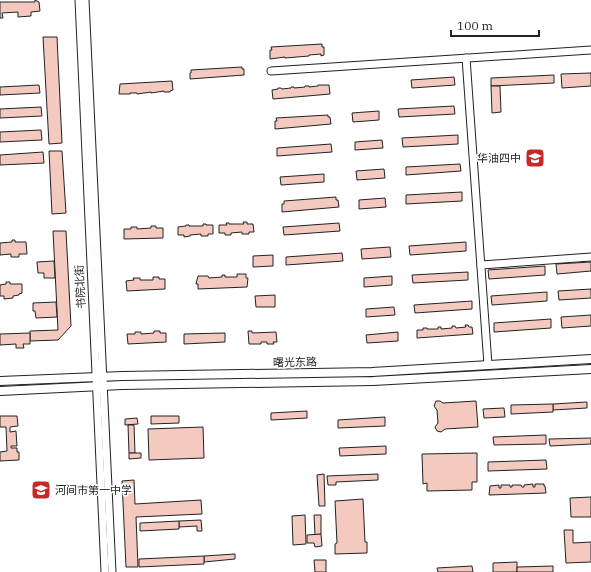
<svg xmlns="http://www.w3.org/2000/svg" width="591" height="572" viewBox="0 0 591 572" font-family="'IBM Plex Serif','Noto Sans SC',serif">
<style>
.building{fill:#f3c9c0;stroke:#222}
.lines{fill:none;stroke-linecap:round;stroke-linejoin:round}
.minor-casing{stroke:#222;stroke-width:9}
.major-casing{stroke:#222;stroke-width:10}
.minor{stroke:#fff;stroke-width:7}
.major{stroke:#fff;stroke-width:8}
.labels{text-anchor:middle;stroke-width:3;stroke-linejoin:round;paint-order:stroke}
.poi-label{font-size:11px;fill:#222;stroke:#fff;text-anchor:end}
.street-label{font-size:11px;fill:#222;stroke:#fff}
</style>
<rect width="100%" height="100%" fill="#fff"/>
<g class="building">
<path d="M35 0 39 2 40 11 31 12V16L18 17V12L2 13 3 18H0V2H35Z"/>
<path d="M43 37H57L62 143 49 144Z"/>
<path d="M322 44V47H324V55L321 56V54L309 55V56L285 58V57L270 59V50H272L271 47Z"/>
<path d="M242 67V69H244V75L190 79V73H191V70Z"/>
<path d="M591 73V86L562 88 561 74Z"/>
<path d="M554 75V83L491 86V78Z"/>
<path d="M454 77 455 85 412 88 411 80Z"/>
<path d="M172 81 173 90 170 91V92H164V91L151 93V92L137 94V93H130V94H119L120 84Z"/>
<path d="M39 85 40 93 0 95V87Z"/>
<path d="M318 85H329L330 94 273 99 272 90 278 89V88H281L282 89 291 88V87H294V88L305 87V86H309V87L318 86Z"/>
<path d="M491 86H500L501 112 492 113Z"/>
<path d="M454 106 455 114 399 117 398 109Z"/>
<path d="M41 107 42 116 0 118V109Z"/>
<path d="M379 111V120L353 122 352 113Z"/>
<path d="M328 115V117H330L331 124 275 129V121H277L276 118Z"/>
<path d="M41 130 42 140 0 142V132Z"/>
<path d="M458 135V144L403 147 402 138Z"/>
<path d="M382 140 383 148 355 150V142Z"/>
<path d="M331 144 332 152 277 156V148Z"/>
<path d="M49 151H62L66 213 52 214Z"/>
<path d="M43 152 44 163 0 165V155Z"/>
<path d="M460 164 461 171 406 175V167Z"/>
<path d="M384 169 385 178 357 180 356 171Z"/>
<path d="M324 174V182L281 185 280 177Z"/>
<path d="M462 192V201L406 204V195Z"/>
<path d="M336 197V200H338L339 207 282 212V204H284V201Z"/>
<path d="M385 198 386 207 359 209V200Z"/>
<path d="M243 222H247V224H253L254 232H249V234H242V232L231 233V235H225V233H219V225H227L226 223H229V224H244Z"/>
<path d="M339 223 340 231 284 235 283 227Z"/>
<path d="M203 224H206V225H213V234H208V236H201V234L190 235V236L184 237V235H178V227L186 226V225H189V226H203Z"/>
<path d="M151 226H156V228H163V238L124 239V229H131V227H137V229L151 228Z"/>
<path d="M53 231H66L71 326 58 340 30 341V331L58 330Z"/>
<path d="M12 240H15V242H26L27 254H19V257H11V254L0 255V243L12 242Z"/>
<path d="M466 242V251L410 255 409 246Z"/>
<path d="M390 247 391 257 362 259 361 249Z"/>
<path d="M342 253 343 261 286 265V257Z"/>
<path d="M273 255V266L253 267V256Z"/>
<path d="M54 261 55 278H44V273H38L37 262Z"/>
<path d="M591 262V271L557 274 556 264Z"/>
<path d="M545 266V275L489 279 488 270Z"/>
<path d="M468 272V280L413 283 412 275Z"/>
<path d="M237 274H246V278H248L247 287 198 289V284H196L198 276H208L209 278 222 277V275H225V277H237Z"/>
<path d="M392 276V285L364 287V278Z"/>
<path d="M153 277H159V279H165V289L127 291 126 281 134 280 133 278H140V280H153Z"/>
<path d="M6 282H10V284H22V293L19 294V295L13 296V298L4 299V296H0V285L6 284Z"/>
<path d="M591 289V298L559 300 558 291Z"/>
<path d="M547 292V301L492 305 491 296Z"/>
<path d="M275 295V307H256L255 296Z"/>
<path d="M472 301V309L415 313 414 305Z"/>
<path d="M56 302 57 317 36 318 35 311H33V303Z"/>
<path d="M394 307 395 315 366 317V309Z"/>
<path d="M591 315V326L562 328 561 317Z"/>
<path d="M551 319V328L494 332V323Z"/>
<path d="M465 325H468L469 327H472L473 334 417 338V330H423V328H427V329H438V327H441V329L452 328V326H455L456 328 466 327Z"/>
<path d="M154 331H160V333H166V342L128 344 127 334H135V332H141V334L154 333Z"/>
<path d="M248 331H252V333L276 332 277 342H273L274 344H267V342H261V344H249Z"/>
<path d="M398 332V341L367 343 366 335Z"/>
<path d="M30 333V344H23L24 348H16V344L0 345V334Z"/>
<path d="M225 333V342L184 344V334Z"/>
<path d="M436 401H440L443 403 476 401 478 427 445 429 441 432 437 431 435 427 438 423 437 410 434 406Z"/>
<path d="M587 402V408L553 410V404Z"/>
<path d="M553 404V412L511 414V405Z"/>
<path d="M504 408 505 417 484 418 483 409Z"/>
<path d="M307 411V418L271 420V413Z"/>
<path d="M0 416H17L18 426 10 427V432L16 431 17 446H11V448H17V452H19V460L0 461V452L7 451 6 427H0Z"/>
<path d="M151 416H179V423L151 424Z"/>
<path d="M385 417V426L338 428V420Z"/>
<path d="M137 418 138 424 125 425V419Z"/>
<path d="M128 425H134L135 453H129Z"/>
<path d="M203 427 204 458 149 460 148 429Z"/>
<path d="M546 435V444L494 445 493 437Z"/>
<path d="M591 438V444L550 446 549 439Z"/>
<path d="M386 446V454L340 456 339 448Z"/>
<path d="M129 453H141V458L129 459Z"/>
<path d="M477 453V482H472V490L427 491V483L423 484 422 454Z"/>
<path d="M546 460 547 469 488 471V462Z"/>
<path d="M324 474 325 506H319L317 475Z"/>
<path d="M378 474V480L336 482V485H328L327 476Z"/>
<path d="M134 480 135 504 201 500 202 514 136 517 138 567H126L122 481Z"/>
<path d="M533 484V487H535V484H544V486H545L546 493 489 495 490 486 499 485V488H501V485H510V487H512V485H521L522 487H524V485Z"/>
<path d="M591 497V517H571L570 498Z"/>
<path d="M363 499 365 542H367V553L335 554V544L337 543 335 501Z"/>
<path d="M305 515 306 544 293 545 292 516Z"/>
<path d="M314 515H321V534L315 535Z"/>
<path d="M201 520 202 531H197V526L179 527V521Z"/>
<path d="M179 521V529L140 531V523Z"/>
<path d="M564 530H573V543L591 542V562L566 563Z"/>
<path d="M321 534 322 546 315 547 314 543H307V535Z"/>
<path d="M235 554V559L204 562V556Z"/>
<path d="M204 556V564L139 567V559Z"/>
<path d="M314 560H326V572H315Z"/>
<path d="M517 562V572H493V563Z"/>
<path d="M472 566 473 572H438L437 568Z"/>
<path d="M553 566V572H517V567Z"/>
</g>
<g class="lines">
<defs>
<g id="minor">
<path d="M79 0 105 572"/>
<path d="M85 0 112 572"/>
<path d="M466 58 488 365"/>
<path d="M271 71 591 50"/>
<path d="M481 265 591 257"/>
</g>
<g id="major">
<path d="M0 381 122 376 372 372 591 359"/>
<path d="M0 391 122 385 373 381 591 369"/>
</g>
</defs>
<use href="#minor" class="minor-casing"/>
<use href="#major" class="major-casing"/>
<use href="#minor" class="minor"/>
<use href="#major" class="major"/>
</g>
<defs>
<symbol id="school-square" viewBox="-11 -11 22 22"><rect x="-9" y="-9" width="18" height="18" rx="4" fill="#c62828" stroke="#fff"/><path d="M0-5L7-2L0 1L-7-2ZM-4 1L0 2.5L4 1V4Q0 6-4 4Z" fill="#fff"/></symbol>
</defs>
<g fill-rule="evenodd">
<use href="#school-square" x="524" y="147" width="22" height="22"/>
<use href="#school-square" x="30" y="479" width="22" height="22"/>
</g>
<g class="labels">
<g class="poi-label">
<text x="521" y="162">华油四中</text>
<text x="55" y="494" text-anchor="start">河间市第一中学</text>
</g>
<g class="street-label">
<text transform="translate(80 287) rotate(-93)" y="4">书院北街</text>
<text transform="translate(295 362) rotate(-1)" y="4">曙光东路</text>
</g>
</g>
<path d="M451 30v6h88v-6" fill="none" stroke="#222222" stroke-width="2"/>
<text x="457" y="30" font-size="12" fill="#222222" stroke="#ffffff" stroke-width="3" paint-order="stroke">100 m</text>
</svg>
